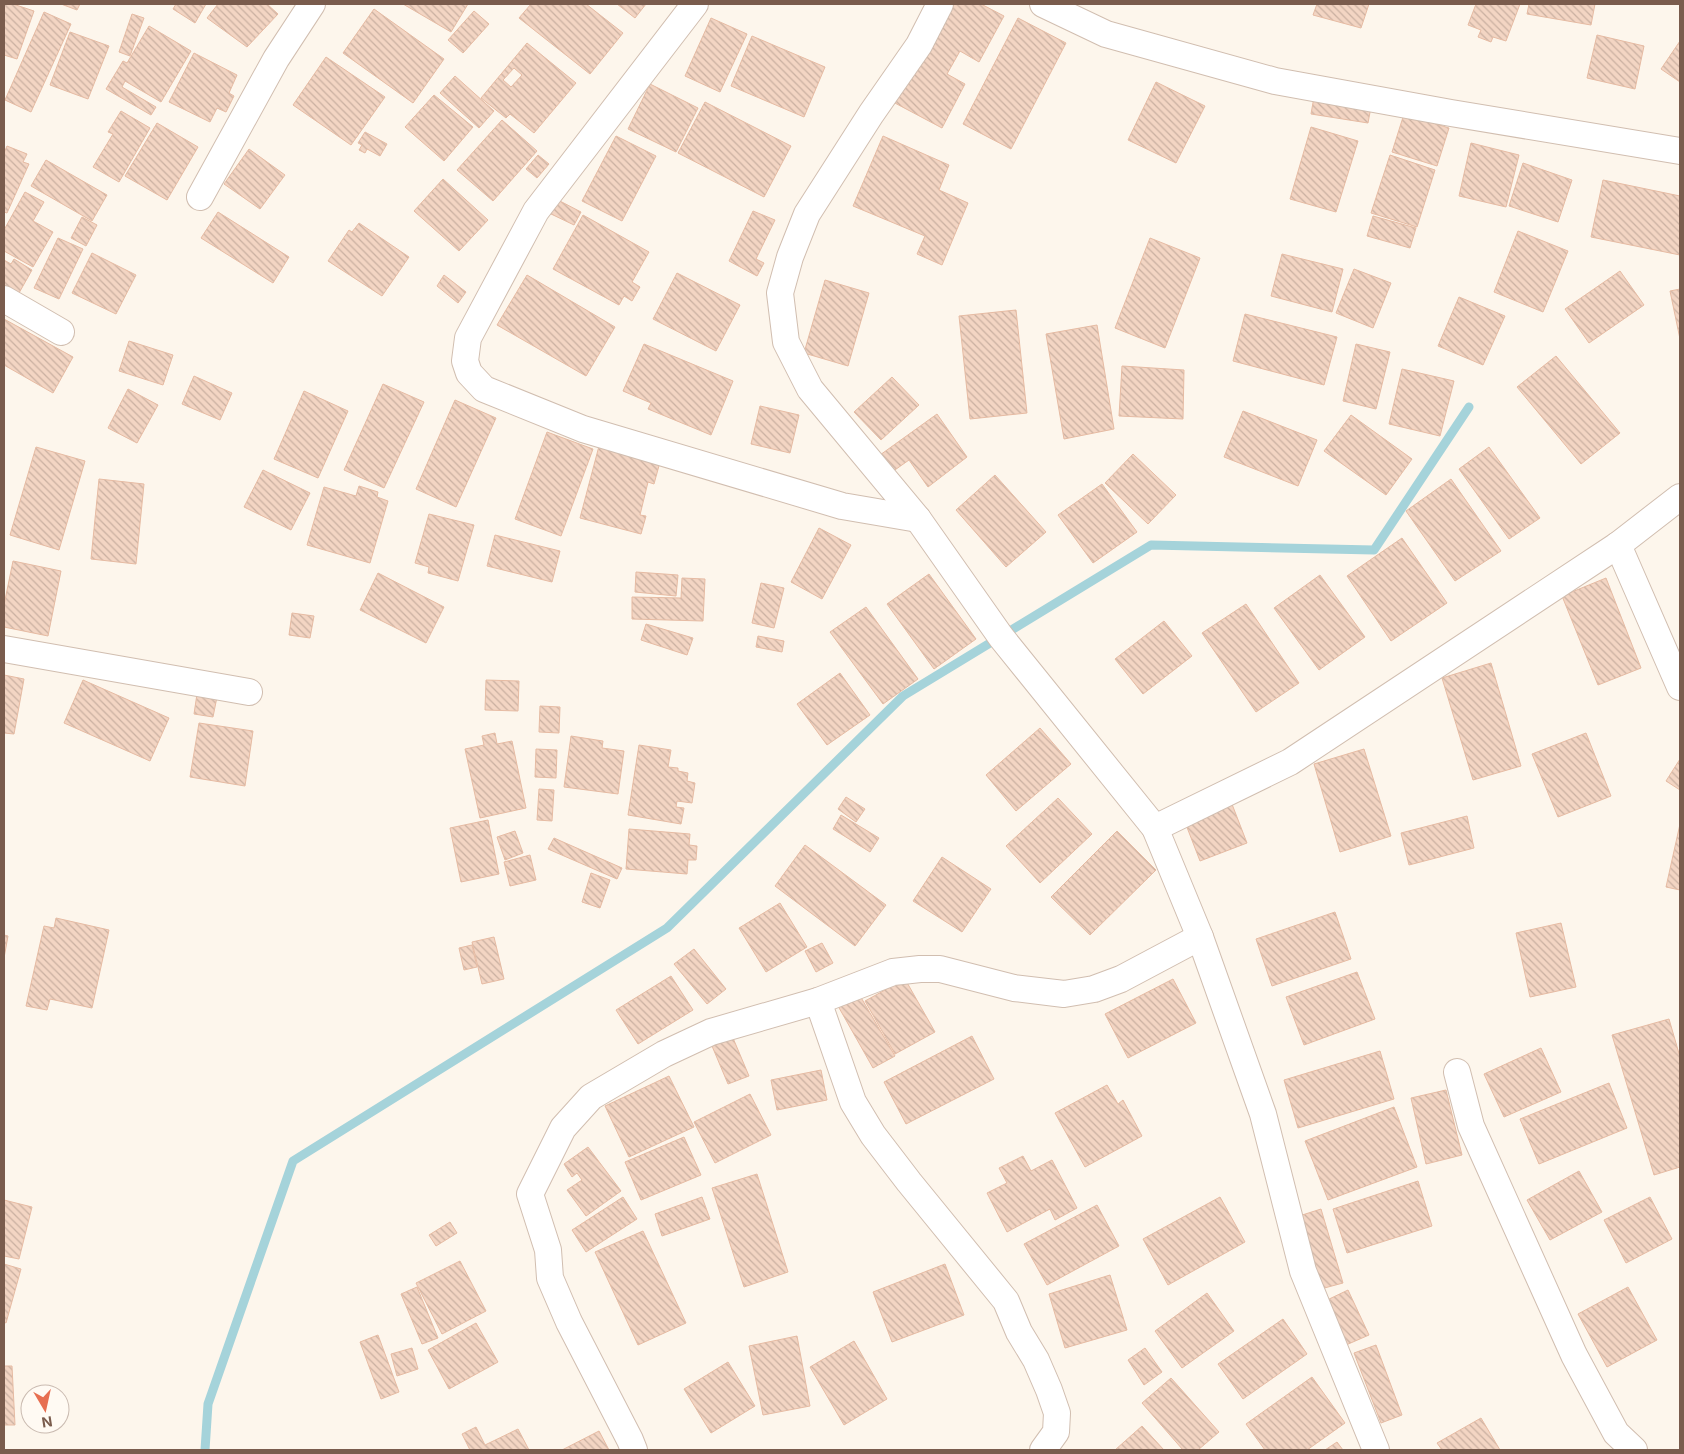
<svg xmlns="http://www.w3.org/2000/svg" width="1684" height="1454" viewBox="0 0 1684 1454" font-family="Inter,sans-serif">
<style>
.lines{fill:none;stroke-linecap:round;stroke-linejoin:round}
.stream{stroke:#a5d3da;stroke-width:9}
.building{fill:url(#building-back-hatch);stroke:#e6bba3;fill-rule:evenodd}
.street-casing{stroke:#d1beb0;stroke-width:28}
.street{stroke:#fff;stroke-width:26}
</style>
<defs>
<pattern id="building-back-hatch" width="6" height="6" patternUnits="userSpaceOnUse" patternTransform="scale(1.25)"><rect width="6" height="6" fill="#f3d5c3"/><path d="M-1 5l2 2M0 0l6 6M5-1l2 2" fill="none" stroke="#cab0a1"/></pattern>
</defs>
<rect width="100%" height="100%" fill="#fdf6ec"/>
<g class="lines">
<path class="stream" d="M205 1450 208 1404 293 1161 667 928 903 696 1151 545 1374 550 1469 407"/>
</g>
<g class="building">
<path d="M4 4H13L34 11 17 59 4 55Z"/>
<path d="M61 4H80L77 10Z"/>
<path d="M176 4H206L195 23 173 9Z"/>
<path d="M218 4H267L278 14 247 47 207 18Z"/>
<path d="M403 4H468L451 32Z"/>
<path d="M531 4H586L623 33 590 74 519 18Z"/>
<path d="M617 4H646L635 18Z"/>
<path d="M947 4H981L1004 16 979 62 960 51 947 74 965 84 942 128 893 102Z"/>
<path d="M1317 4H1369L1361 28 1313 15Z"/>
<path d="M1476 4H1520L1506 41 1493 37 1491 42 1478 37 1481 30 1468 25Z"/>
<path d="M1529 4H1595L1591 25 1527 14Z"/>
<path d="M374 9 444 59 413 103 343 53Z"/>
<path d="M474 11 489 24 463 53 448 40Z"/>
<path d="M44 12 71 24 31 112 5 100Z"/>
<path d="M132 14 144 18 130 56 119 52Z"/>
<path d="M711 18 747 34 720 92 685 76Z"/>
<path d="M1018 18 1066 43 1011 149 963 124Z"/>
<path d="M149 26 191 51 161 102 125 81 122 87 156 107 151 115 106 89 123 61 127 63Z"/>
<path d="M70 32 109 46 88 99 50 85Z"/>
<path d="M1597 35 1644 46 1635 89 1587 78Z"/>
<path d="M752 36 825 67 804 117 731 86Z"/>
<path d="M1680 41V82L1661 69Z"/>
<path d="M527 43 576 83 534 133 510 114 506 118 481 98ZM514 68 522 75 511 87 503 80Z"/>
<path d="M194 53 237 75 229 93 234 96 226 112 217 108 210 122 169 102Z"/>
<path d="M326 57 385 97 351 145 293 105Z"/>
<path d="M455 76 494 111 479 128 440 93Z"/>
<path d="M1156 82 1205 106 1176 163 1128 140Z"/>
<path d="M650 84 698 108 676 152 628 129Z"/>
<path d="M434 95 473 127 444 161 405 127Z"/>
<path d="M1314 97 1371 107 1368 123 1311 114Z"/>
<path d="M705 102 791 146 764 197 678 153Z"/>
<path d="M121 111 150 128 119 182 93 167 113 134 108 132Z"/>
<path d="M1404 114 1449 128 1437 166 1392 152Z"/>
<path d="M502 120 537 151 493 201 457 170Z"/>
<path d="M157 123 198 147 167 200 125 176Z"/>
<path d="M1311 127 1358 141 1336 212 1290 199Z"/>
<path d="M365 132 387 144 380 156 367 149 365 153 359 150 362 145 358 143Z"/>
<path d="M616 136 656 156 622 221 582 201Z"/>
<path d="M883 136 949 165 939 190 968 203 942 265 917 254 925 236 853 206Z"/>
<path d="M1471 143 1519 155 1506 207 1459 196Z"/>
<path d="M7 146 27 154 23 162 29 164 7 213 4 212V153Z"/>
<path d="M249 149 285 175 260 209 224 184Z"/>
<path d="M538 155 549 164 537 178 526 169Z"/>
<path d="M1390 155 1435 170 1417 227 1371 213Z"/>
<path d="M46 160 107 195 92 221 31 186Z"/>
<path d="M1523 163 1572 180 1558 222 1509 206Z"/>
<path d="M443 179 488 220 459 251 414 211Z"/>
<path d="M1603 180 1680 196V255L1591 237Z"/>
<path d="M25 192 44 202 33 221 53 232 33 267 4 251V230Z"/>
<path d="M556 199 581 212 574 225 549 213Z"/>
<path d="M753 211 775 220 756 259 764 263 757 276 729 261Z"/>
<path d="M218 212 289 257 273 283 201 238Z"/>
<path d="M583 215 649 252 632 282 640 287 632 301 624 296 619 305 553 269Z"/>
<path d="M1373 216 1416 228 1410 248 1367 236Z"/>
<path d="M82 217 97 225 86 246 71 238Z"/>
<path d="M359 223 409 257 382 296 328 261 349 230 352 232Z"/>
<path d="M1518 231 1568 251 1543 312 1494 292Z"/>
<path d="M58 238 83 249 59 299 34 288Z"/>
<path d="M1150 238 1200 258 1165 348 1115 328Z"/>
<path d="M92 253 136 275 116 314 72 293Z"/>
<path d="M1282 254 1343 269 1332 312 1271 296Z"/>
<path d="M14 259 32 270 19 293 4 285V260L11 264Z"/>
<path d="M1354 269 1391 283 1373 328 1336 313Z"/>
<path d="M1620 271 1644 305 1589 343 1565 309Z"/>
<path d="M677 273 740 305 716 351 653 319Z"/>
<path d="M444 275 466 292 458 303 437 286Z"/>
<path d="M527 275 615 327 586 376 497 325Z"/>
<path d="M825 280 869 293 848 366 804 353Z"/>
<path d="M1680 289V339L1670 291Z"/>
<path d="M1459 297 1505 316 1483 365 1438 346Z"/>
<path d="M1016 310 1027 413 970 419 959 316Z"/>
<path d="M1245 314 1337 337 1324 385 1233 361Z"/>
<path d="M4 319 73 357 53 393 4 365Z"/>
<path d="M1097 325 1114 429 1064 439 1046 334Z"/>
<path d="M129 341 173 355 163 385 119 371Z"/>
<path d="M644 344 733 381 711 435 648 409 651 403 623 391Z"/>
<path d="M1356 344 1390 352 1376 409 1343 401Z"/>
<path d="M1556 356 1620 433 1581 464 1517 387Z"/>
<path d="M1122 366 1184 370 1183 419 1119 416Z"/>
<path d="M1402 369 1454 381 1440 436 1389 424Z"/>
<path d="M194 376 232 393 220 420 182 404Z"/>
<path d="M892 377 919 405 881 440 854 412Z"/>
<path d="M383 384 424 402 384 488 344 470Z"/>
<path d="M128 389 158 405 137 443 108 428Z"/>
<path d="M304 391 348 411 318 478 274 459Z"/>
<path d="M455 400 496 418 456 507 416 489Z"/>
<path d="M760 406 799 415 790 453 751 444Z"/>
<path d="M1243 411 1317 440 1298 486 1224 457Z"/>
<path d="M937 414 967 457 928 487 909 460 892 472 880 455Z"/>
<path d="M1351 415 1412 459 1386 495 1324 451Z"/>
<path d="M547 432 593 449 561 536 515 519Z"/>
<path d="M599 446 660 462 654 484 648 482 640 515 646 516 641 534 580 518Z"/>
<path d="M36 447 85 461 59 550 10 535Z"/>
<path d="M1489 447 1540 518 1509 539 1459 469Z"/>
<path d="M1133 454 1176 495 1148 524 1105 483Z"/>
<path d="M263 470 310 493 291 530 244 507Z"/>
<path d="M995 475 1046 532 1006 567 956 510Z"/>
<path d="M99 479 144 484 136 564 91 559Z"/>
<path d="M1451 479 1501 551 1455 581 1406 511Z"/>
<path d="M1102 484 1137 532 1093 563 1058 515Z"/>
<path d="M359 486 378 492 377 497 388 501 370 563 307 545 324 487 356 496Z"/>
<path d="M429 514 474 525 458 581 428 573 429 567 415 563Z"/>
<path d="M819 528 851 545 822 599 791 582Z"/>
<path d="M495 535 560 551 552 582 487 566Z"/>
<path d="M1402 538 1447 603 1391 641 1347 576Z"/>
<path d="M13 561 61 571 48 636 4 627V605Z"/>
<path d="M636 572 678 575 676 596 635 592Z"/>
<path d="M378 573 444 607 426 643 360 610Z"/>
<path d="M929 574 976 639 934 669 887 604Z"/>
<path d="M1320 575 1365 637 1319 670 1274 608Z"/>
<path d="M682 578 705 579 703 621 632 619V597L681 598Z"/>
<path d="M1606 578 1641 668 1598 685 1562 596Z"/>
<path d="M761 583 784 588 774 628 752 623Z"/>
<path d="M1246 604 1299 683 1256 712 1202 633Z"/>
<path d="M866 607 918 679 883 704 830 632Z"/>
<path d="M292 613 314 616 310 638 289 635Z"/>
<path d="M1164 621 1192 656 1143 694 1115 659Z"/>
<path d="M646 624 693 638 687 655 641 640Z"/>
<path d="M758 636 784 641 782 652 756 647Z"/>
<path d="M1491 663 1521 766 1473 780 1442 678Z"/>
<path d="M840 673 870 715 827 745 797 704Z"/>
<path d="M4 675 24 679 14 734 4 733Z"/>
<path d="M83 680 169 718 150 761 64 723Z"/>
<path d="M486 680 519 681 518 711 485 710Z"/>
<path d="M197 694 217 697 213 717 194 714Z"/>
<path d="M540 706 560 707 559 733 539 732Z"/>
<path d="M199 723 253 731 245 786 190 777Z"/>
<path d="M1040 728 1071 764 1016 811 986 775Z"/>
<path d="M495 733 497 744 512 741 526 808 480 818 465 749 484 745 482 736Z"/>
<path d="M1586 733 1611 796 1558 817 1532 754Z"/>
<path d="M571 736 603 741 602 748 624 751 618 794 564 787Z"/>
<path d="M639 745 671 750 668 767 678 768V771L688 773 687 781 695 783 692 803 677 801 676 807 684 808 681 824 628 815Z"/>
<path d="M536 749 557 750 556 778 535 777Z"/>
<path d="M1364 749 1391 836 1340 852 1314 764Z"/>
<path d="M1680 759V790L1666 781Z"/>
<path d="M539 789 554 790 552 821 537 820Z"/>
<path d="M846 797 865 809 856 822 838 809Z"/>
<path d="M1058 798 1092 834 1040 883 1006 846Z"/>
<path d="M1230 799 1247 843 1200 861 1183 817Z"/>
<path d="M841 815 879 838 870 852 833 829Z"/>
<path d="M1467 816 1474 848 1409 865 1401 833Z"/>
<path d="M488 820 499 874 461 882 450 828Z"/>
<path d="M1680 824V890L1666 887Z"/>
<path d="M629 829 690 834 689 845 697 846 696 860H688L687 874 626 869Z"/>
<path d="M515 831 523 853 505 860 497 837Z"/>
<path d="M1117 831 1156 870 1090 935 1051 897Z"/>
<path d="M554 838 622 868 617 879 548 849Z"/>
<path d="M805 845 886 905 855 946 775 886Z"/>
<path d="M530 855 536 880 510 886 504 862Z"/>
<path d="M942 857 991 889 962 932 913 901Z"/>
<path d="M591 873 610 880 600 908 582 902Z"/>
<path d="M780 903 807 947 766 972 739 928Z"/>
<path d="M1335 912 1351 959 1272 986 1256 939Z"/>
<path d="M56 918 109 930 92 1008 50 999 47 1010 26 1006 44 926 54 928Z"/>
<path d="M1561 923 1576 987 1530 997 1516 933Z"/>
<path d="M4 935 8 936 4 958Z"/>
<path d="M494 937 504 979 482 984 472 942Z"/>
<path d="M822 943 833 963 816 972 805 951Z"/>
<path d="M472 945 477 967 464 970 459 948Z"/>
<path d="M694 949 726 989 707 1004 674 964Z"/>
<path d="M1357 972 1375 1019 1304 1045 1286 997Z"/>
<path d="M671 976 693 1010 638 1044 616 1010Z"/>
<path d="M905 979 935 1032 895 1054 865 1001Z"/>
<path d="M1173 979 1196 1023 1128 1058 1105 1014Z"/>
<path d="M859 994 895 1056 873 1068 838 1006Z"/>
<path d="M1669 1019 1680 1057V1167L1654 1175 1612 1035Z"/>
<path d="M972 1036 994 1079 906 1124 884 1082Z"/>
<path d="M733 1038 749 1076 728 1084 712 1046Z"/>
<path d="M1541 1048 1561 1092 1504 1117 1484 1074Z"/>
<path d="M1380 1051 1394 1099 1298 1128 1284 1080Z"/>
<path d="M821 1070 827 1100 777 1110 771 1080Z"/>
<path d="M669 1076 694 1127 629 1157 605 1106Z"/>
<path d="M1609 1083 1627 1128 1539 1164 1520 1119Z"/>
<path d="M1107 1085 1118 1104 1123 1100 1142 1136 1085 1167 1055 1113Z"/>
<path d="M1446 1090 1462 1155 1426 1164 1411 1098Z"/>
<path d="M750 1094 771 1135 715 1163 694 1122Z"/>
<path d="M1394 1107 1417 1167 1328 1200 1305 1141Z"/>
<path d="M684 1137 701 1175 641 1200 625 1162Z"/>
<path d="M588 1147 621 1191 586 1216 567 1190 582 1180 577 1173 572 1177 564 1164Z"/>
<path d="M1023 1156 1031 1171 1052 1160 1077 1208 1055 1220 1050 1209 1007 1232 987 1193 1007 1183 999 1168Z"/>
<path d="M1579 1171 1602 1212 1550 1240 1527 1200Z"/>
<path d="M757 1174 788 1272 744 1287 712 1188Z"/>
<path d="M1418 1181 1432 1226 1347 1253 1333 1209Z"/>
<path d="M623 1197 637 1219 586 1252 572 1230Z"/>
<path d="M702 1197 710 1219 662 1236 655 1214Z"/>
<path d="M1220 1197 1245 1242 1168 1285 1143 1239Z"/>
<path d="M1650 1197 1672 1239 1626 1263 1604 1220Z"/>
<path d="M4 1200 32 1207 19 1259 4 1256Z"/>
<path d="M1097 1205 1119 1246 1047 1285 1024 1244Z"/>
<path d="M1321 1209 1343 1283 1317 1290 1296 1217Z"/>
<path d="M450 1222 457 1233 436 1246 429 1235Z"/>
<path d="M643 1231 686 1323 638 1345 595 1252Z"/>
<path d="M460 1261 486 1311 442 1334 416 1283Z"/>
<path d="M4 1264 21 1269 6 1323 4 1322Z"/>
<path d="M945 1264 964 1315 892 1342 873 1292Z"/>
<path d="M1110 1275 1127 1330 1065 1348 1049 1294Z"/>
<path d="M417 1287 438 1338 422 1344 401 1294Z"/>
<path d="M1628 1287 1657 1340 1607 1367 1578 1314Z"/>
<path d="M1348 1290 1369 1335 1346 1345 1325 1301Z"/>
<path d="M1207 1293 1234 1331 1182 1368 1155 1331Z"/>
<path d="M1283 1319 1307 1354 1243 1399 1218 1364Z"/>
<path d="M476 1323 498 1362 449 1389 428 1350Z"/>
<path d="M378 1335 399 1392 381 1399 360 1342Z"/>
<path d="M797 1336 810 1406 763 1415 749 1346Z"/>
<path d="M854 1341 887 1399 844 1425 810 1367Z"/>
<path d="M1376 1345 1402 1415 1381 1423 1354 1353Z"/>
<path d="M412 1348 418 1369 397 1376 391 1354Z"/>
<path d="M1145 1348 1162 1372 1144 1385 1128 1360Z"/>
<path d="M728 1362 755 1406 711 1433 684 1389Z"/>
<path d="M4 1366H12L15 1425H4Z"/>
<path d="M1312 1377 1345 1423 1307 1450H1265L1246 1424Z"/>
<path d="M1171 1378 1219 1432 1198 1450H1183L1142 1403Z"/>
<path d="M1481 1418 1500 1450H1442L1437 1443Z"/>
<path d="M1142 1426 1164 1450H1115Z"/>
<path d="M476 1427 485 1445 518 1429 529 1450H470L462 1434Z"/>
<path d="M599 1431 609 1450H562Z"/>
<path d="M1337 1442 1343 1450H1325Z"/>
</g>
<g class="lines">
<defs>
<g id="street">
<path d="M695 4 536 211 468 338 465 361 469 373 484 389 583 429 842 506 918 519"/>
<path d="M940 4 919 45 871 114 807 214 790 257 780 293 786 342 810 389 918 519 1001 637 1155 828 1200 937 1263 1114 1303 1271 1376 1450"/>
<path d="M1043 4 1106 34 1275 81 1451 113 1680 151"/>
<path d="M200 197 276 59 312 4"/>
<path d="M4 299 61 332"/>
<path d="M1618 545 1680 687"/>
<path d="M4 649 249 692"/>
<path d="M1155 828 1290 762 1618 545 1680 497"/>
<path d="M818 1001 853 1102 873 1135 909 1182 1006 1301 1019 1332 1036 1360 1049 1390 1057 1413 1056 1432 1043 1450"/>
<path d="M1457 1072 1471 1126 1574 1355 1616 1433 1634 1450"/>
<path d="M634 1450 630 1440 569 1322 550 1278 548 1250 530 1194 563 1128 591 1097 664 1054 711 1032 818 1001 893 972 920 969H940L1014 988 1064 994 1094 989 1121 979 1200 937"/>
</g>
</defs>
<use href="#street" class="street-casing"/>
<use href="#street" class="street"/>
</g>
<rect width="1684" height="1454" fill="none" stroke="#7a5c4d" stroke-width="10"/>
<g transform="translate(45 1409) rotate(171)"><circle r="24" fill="#fffaf3" stroke="#cabbb1"/>
<path d="M0-4L9 19L0 12L-9 19Z" fill="#e76f51"/>
<text y="-8" font-size="14" font-weight="bold" text-anchor="middle" fill="#7a5c4d">N</text>
</g>
</svg>
